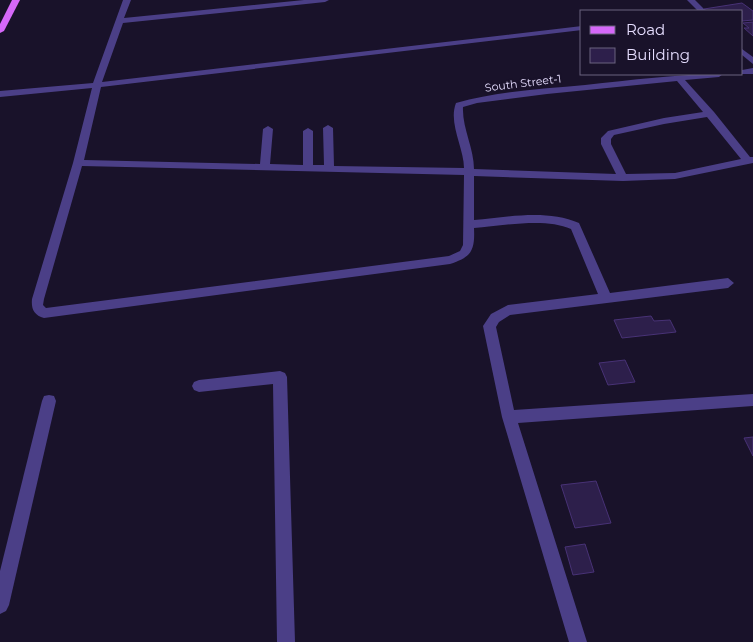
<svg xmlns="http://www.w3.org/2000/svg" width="753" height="642" viewBox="0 0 753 642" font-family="Montserrat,sans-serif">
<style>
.building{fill:#2d1f4b;stroke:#483276}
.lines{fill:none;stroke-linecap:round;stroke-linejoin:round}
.minor{fill:#4b3f87;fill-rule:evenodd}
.primary{fill:#d568f9;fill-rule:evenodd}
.labels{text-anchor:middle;stroke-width:4;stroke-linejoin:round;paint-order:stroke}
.far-street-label{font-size:11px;fill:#e5ddfe;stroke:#19122a}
</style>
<rect width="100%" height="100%" fill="#19122a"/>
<g class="building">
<path d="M742 3 753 11V20L742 21V11H707L704 9Z"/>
<path d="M753 22V36L744 28H749L743 23Z"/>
<path d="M651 316 654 321 670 320 676 332 622 338 614 320Z"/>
<path d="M625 360 635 382 608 385 599 363Z"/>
<path d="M753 437V456L744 438Z"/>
<path d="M596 481 611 523 575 528 561 485Z"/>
<path d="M585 544 594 572 573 575 565 547Z"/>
</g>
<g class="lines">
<g class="minor">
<path d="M123 0H131L124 18 304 0H329L325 2 123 23 102 82 582 26V30L101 87 84 160 260 164 263 129 268 126 273 129 270 164 303 165V131L308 128 313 131V165H324L323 128 328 125 333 128 334 166 464 168C464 148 448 123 456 103 497 91 542 89 585 85 632 80 677 74 723 74L719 77 685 80 714 112 750 157H753V163L675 179 623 181 474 176V220C508 217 547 209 579 223L610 293 728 278 734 283 728 288 510 315 499 322 496 327 514 410 753 394V406L518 423 587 642H569L502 417 483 326 491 314 508 305 598 294 571 229C545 217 502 226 474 228 475 250 472 257 450 264L44 318C34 315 31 309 32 299L73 163 92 88 0 97V91L93 83ZM677 81 703 112 664 118 608 131 601 138V144L616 174 474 169C474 148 462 128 463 107L477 103 547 94ZM707 117 741 159 675 173 626 174 611 144V139L614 135 664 124ZM82 166 464 175 463 245 460 251 449 256 46 308 43 305 44 299Z"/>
<path d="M687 0H695L706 11H698Z"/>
<path d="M742 49 753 57V64L742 55Z"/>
<path d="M753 68V74H739H742V70Z"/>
<path d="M280 371 285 373 287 377 295 642H277L273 384 199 392 194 390 192 386 194 382 199 380Z"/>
<path d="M49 395 54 396 56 401 9 605 6 611 0 614V571L42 401 44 396Z"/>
</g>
<path class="primary" d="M12 0H20L4 31 0 33V24Z"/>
</g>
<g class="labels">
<g class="far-street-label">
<text transform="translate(523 83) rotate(-7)" y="4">South Street-1</text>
</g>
</g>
<rect x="580" y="10" width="162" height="65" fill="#19122a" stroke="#6b637f"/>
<rect x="590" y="26" width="25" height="8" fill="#d568f9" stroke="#6b637f"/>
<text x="626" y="35" font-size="15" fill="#e5ddfe">Road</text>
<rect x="590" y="48" width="25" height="15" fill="#2d1f4b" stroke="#6b637f"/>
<text x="626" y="60" font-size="15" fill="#e5ddfe">Building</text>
</svg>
